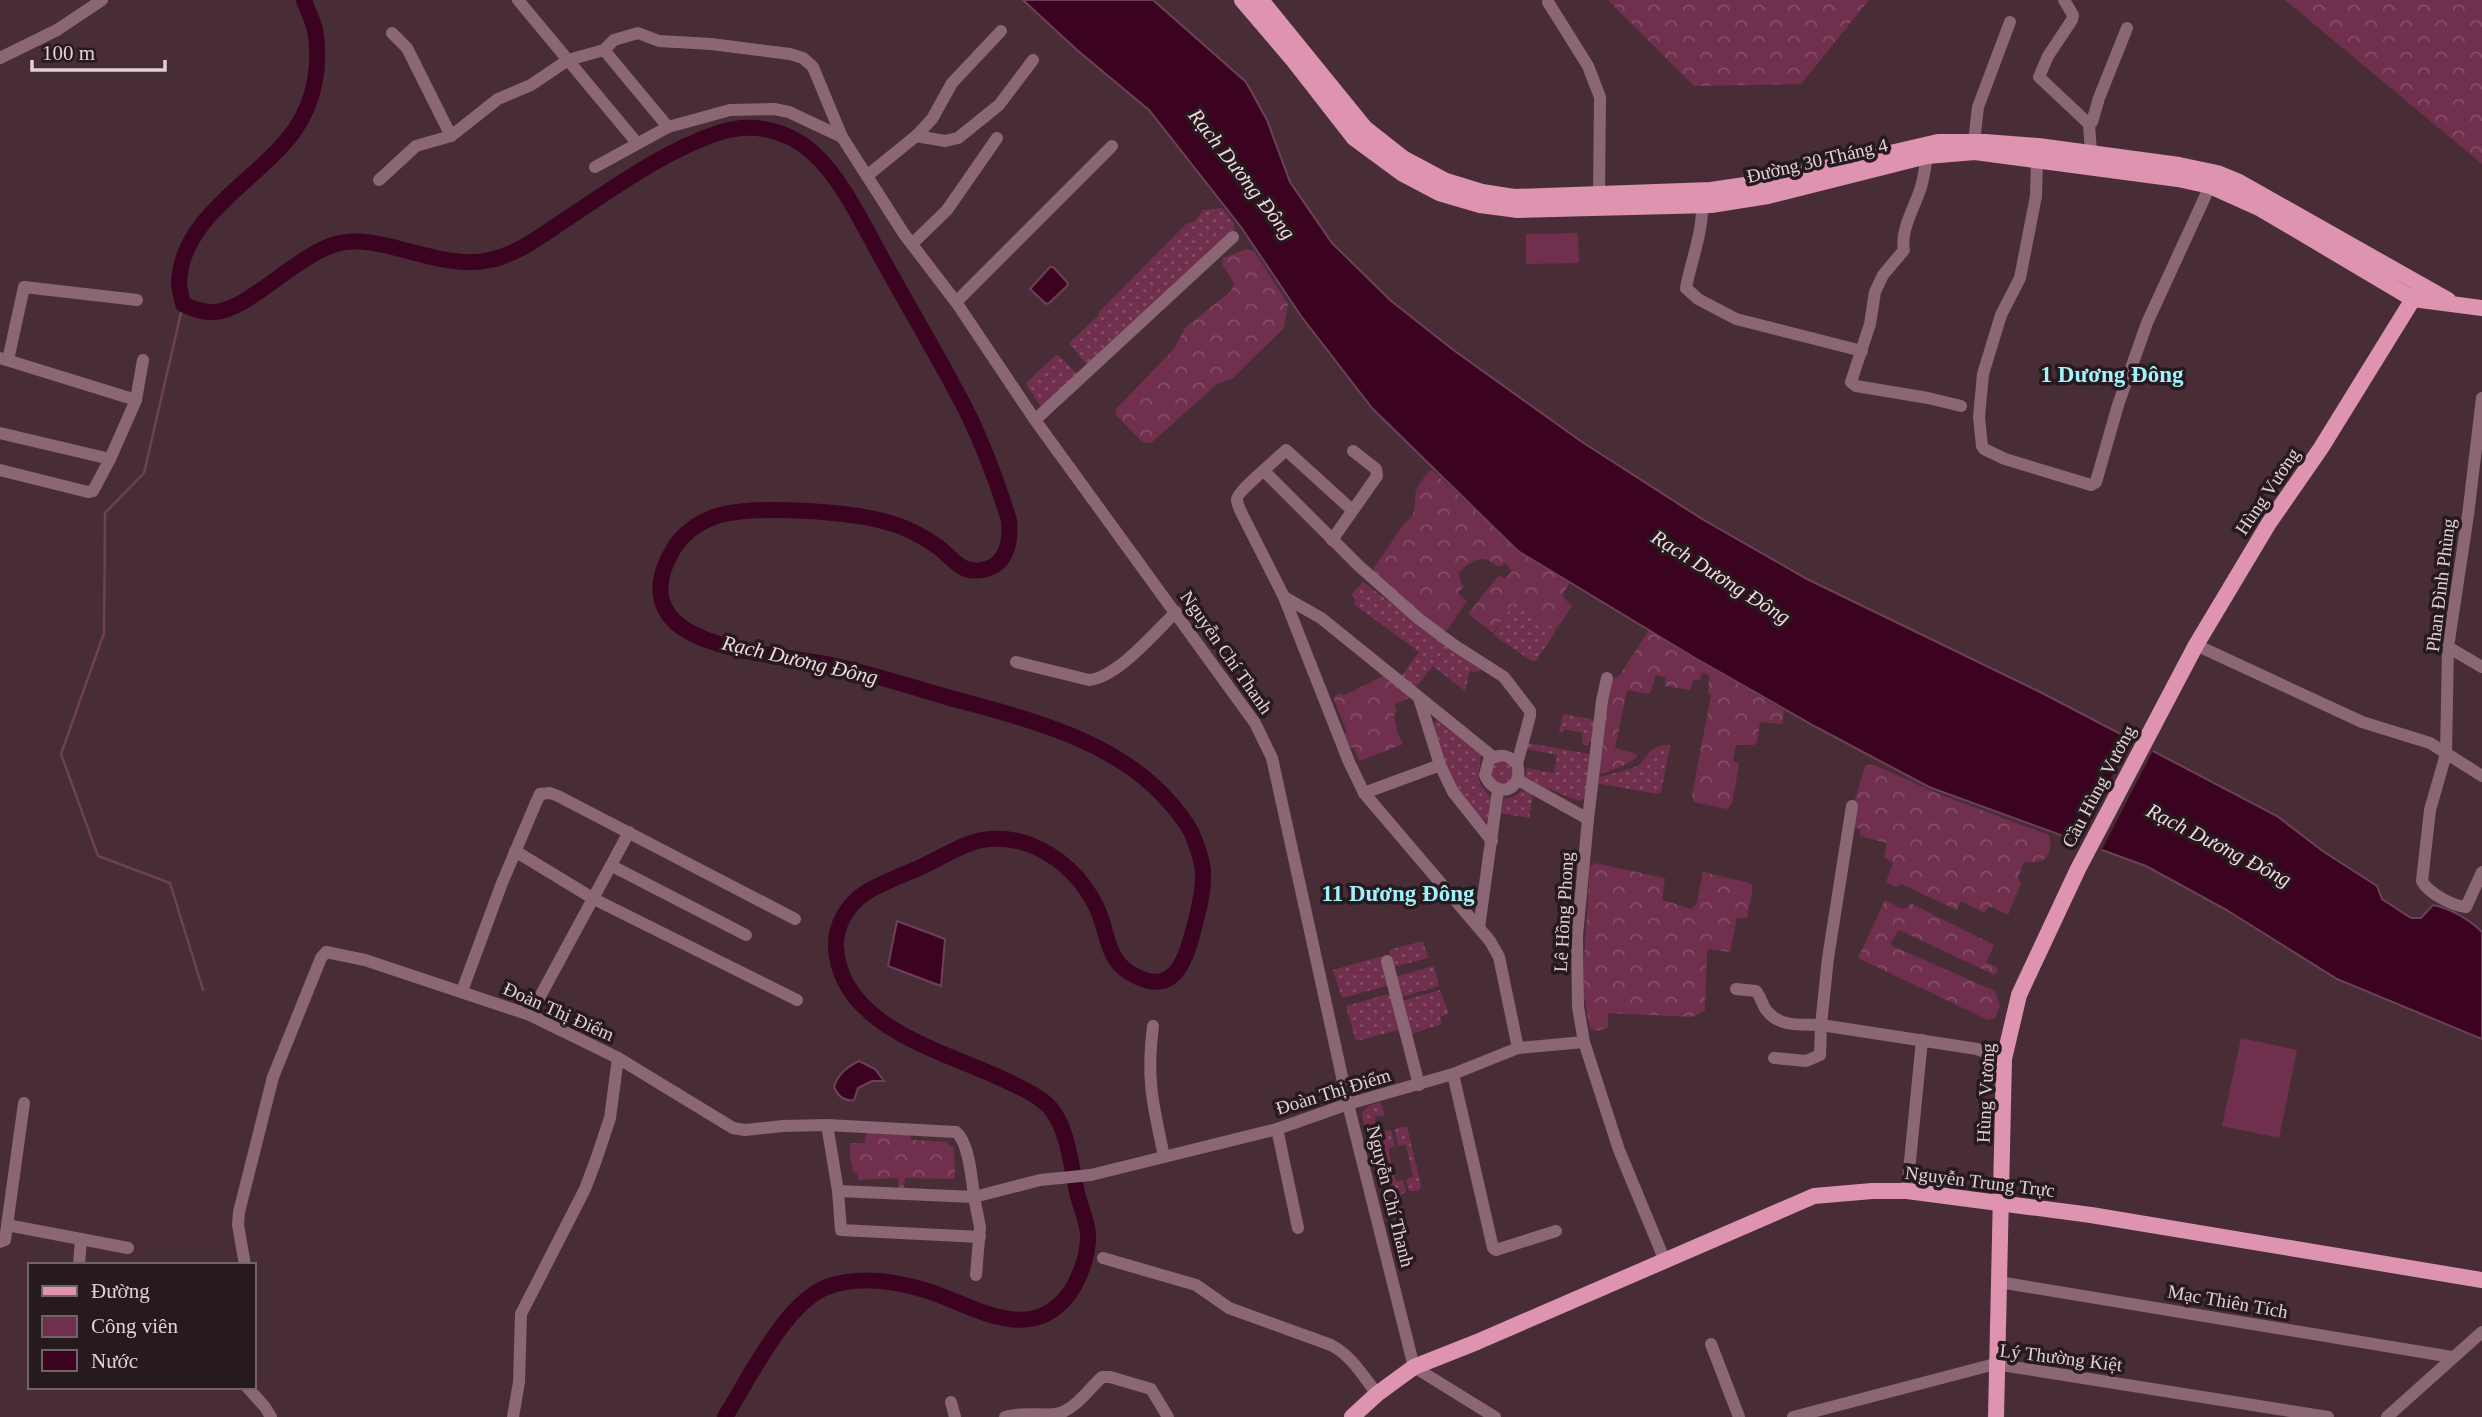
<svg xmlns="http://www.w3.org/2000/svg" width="2482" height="1417" viewBox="0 0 2482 1417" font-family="Georgia,serif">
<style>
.grass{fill:url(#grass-dots)}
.forest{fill:url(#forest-crowns)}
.park{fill:#70304d}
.water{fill:#3b0320;stroke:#6d4057;stroke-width:2}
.pier{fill:#482d37}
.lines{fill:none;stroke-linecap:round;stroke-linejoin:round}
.stream{stroke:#6d4057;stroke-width:2.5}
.river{stroke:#3b0320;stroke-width:16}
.minor{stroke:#8b6674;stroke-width:12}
.major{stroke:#de94b1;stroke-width:16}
.labels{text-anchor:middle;stroke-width:7;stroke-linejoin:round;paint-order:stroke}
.street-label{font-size:19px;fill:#e1d0d6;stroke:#261a1e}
.water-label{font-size:21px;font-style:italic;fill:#f0d8e0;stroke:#261a1e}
.quarter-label{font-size:23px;font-weight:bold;fill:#a1f2fb;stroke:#261a1e}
</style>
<defs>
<pattern id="grass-dots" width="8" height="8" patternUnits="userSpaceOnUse" patternTransform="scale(1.75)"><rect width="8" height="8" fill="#70304d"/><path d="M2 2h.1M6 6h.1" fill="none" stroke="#844d66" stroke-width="1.8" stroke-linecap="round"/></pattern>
<pattern id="forest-crowns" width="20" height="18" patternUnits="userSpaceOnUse" patternTransform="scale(1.75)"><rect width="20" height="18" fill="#70304d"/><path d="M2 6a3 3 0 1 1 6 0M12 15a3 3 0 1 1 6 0" fill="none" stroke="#844d66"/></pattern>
</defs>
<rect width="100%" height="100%" fill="#482d37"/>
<g class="grass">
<path d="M1222 208 1234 223V230L1094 363 1087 365 1069 343 1098 316 1099 312 1186 224 1194 222 1203 210Z"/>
<path d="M1056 355H1058L1078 375 1042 408 1027 386V382Z"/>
<path d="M1363 582 1481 670 1475 673 1470 670 1465 691 1433 666 1415 688 1401 677 1419 652 1354 604 1356 599 1351 595Z"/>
<path d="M1518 603 1555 629V632L1536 661H1532L1493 635 1513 604Z"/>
<path d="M1563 714 1595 720 1594 743 1590 742 1588 745 1582 744 1583 733 1564 729 1563 733 1559 732Z"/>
<path d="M1436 720 1481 755C1479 782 1473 776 1492 799L1491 824C1455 803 1444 763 1434 725Z"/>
<path d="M1527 743 1590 754 1585 799 1579 801 1527 780 1525 777 1527 768 1554 773 1557 755 1527 749Z"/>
<path d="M1668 745 1670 746 1661 792 1658 794 1596 783V778C1605 775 1635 769 1640 764 1651 753 1650 746 1668 745Z"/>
<circle cx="1502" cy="773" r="11"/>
<path d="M1522 791 1528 792 1533 796 1529 818 1501 813 1504 799 1513 797Z"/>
<path d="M1423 941 1428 958 1394 967 1389 950Z"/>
<path d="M1382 956 1390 985 1342 998 1333 970Z"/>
<path d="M1434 966 1439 986 1401 997 1395 977Z"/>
<path d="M1440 990 1449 1014 1440 1017 1442 1024 1411 1034 1402 1001Z"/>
<path d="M1392 993 1402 1029 1356 1041 1346 1006Z"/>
<path d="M1380 1102 1385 1115 1375 1117V1123L1369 1126 1370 1133 1365 1134 1362 1113 1368 1106Z"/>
<path d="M1402 1127H1407L1421 1185 1419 1191H1409L1406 1179 1413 1177 1406 1144 1398 1146 1395 1129Z"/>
<path d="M1391 1130 1395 1146 1388 1149 1396 1181 1403 1180 1406 1191 1401 1195 1393 1194 1380 1138 1383 1132Z"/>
</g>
<g class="forest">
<path d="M1608 0H1869L1801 84 1694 86Z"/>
<path d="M2285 0H2482V164Z"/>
<path d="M1247 249 1254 251 1288 304 1284 328 1233 378 1217 384 1151 443 1142 442 1115 414 1117 408 1174 349 1185 328 1231 291 1234 283 1222 264 1223 258Z"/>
<path d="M1432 470 1518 551 1570 582 1562 596 1572 606 1558 627 1555 629 1518 603 1513 604 1493 633 1468 614 1499 575 1504 579 1512 572 1506 563 1498 567C1482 552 1472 561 1459 572L1461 583 1464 586 1458 593 1467 601 1447 630 1441 631 1375 577 1373 569 1404 524C1419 512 1413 507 1416 491 1418 485 1425 476 1429 471Z"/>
<path d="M1649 630 1784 711 1782 724 1760 722 1757 742 1754 745H1736L1733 761 1739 764 1732 804 1727 809 1694 802 1692 795 1711 695 1708 693 1709 675 1702 673 1700 680H1693L1690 690 1665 686V677L1656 675 1650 694 1627 690 1615 748 1637 754 1636 758 1625 765 1602 774 1599 771 1611 680 1619 676Z"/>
<path d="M1383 676 1410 697 1394 705 1397 711 1394 714 1397 732 1403 744 1360 761 1353 747 1348 749 1342 735 1347 732 1333 697 1341 693 1343 696Z"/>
<path d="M1872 764 1941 795 2049 835C2054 857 2045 864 2024 862L2018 877 2021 884 2008 915 1989 906 1984 913 1961 901 1957 910 1901 884 1897 887 1886 882 1893 863 1884 857 1887 843 1860 836V829L1852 827 1854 803 1865 766Z"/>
<path d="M1594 863 1665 878 1662 900 1692 909 1697 903 1703 872 1750 883 1753 887 1747 918H1737L1730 952 1709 949 1707 952 1705 1010 1692 1017 1608 1013V1028L1596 1031 1590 1028 1584 996V960L1590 867Z"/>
<path d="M1885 900 1902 909 1907 908 1910 903 1994 945 1986 962 1998 968 1995 975 1899 930 1891 942 1892 946 1995 991 2000 1006 1995 1018 1988 1020 1858 958Z"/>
<path d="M866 1131 910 1132 911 1140 947 1142 949 1146 954 1147 955 1177 953 1179 905 1178 904 1190H899L898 1178 858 1180V1173L853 1172 852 1163 850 1161V1143H865Z"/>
</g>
<g class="park">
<path d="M1578 233 1579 263 1526 264V234Z"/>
<path d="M2241 1038 2297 1050 2279 1138 2222 1126Z"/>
</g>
<g class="water">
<path d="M1023 0H1153L1246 82 1267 120 1290 182 1332 243 1390 300 1452 349 1582 442 1702 519 1807 579 2044 694 2277 816 2324 852 2377 886 2382 899 2411 918H2421L2433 905C2450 908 2470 920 2482 932V1039L2337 979 2225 909 2146 866 1929 787 1816 727 1695 658 1518 551 1372 408 1301 316 1241 227 1149 110 1077 50Z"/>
<path d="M1050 267H1053L1068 283 1067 286 1048 304 1045 303 1030 289Z"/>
<path d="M897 921 945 939 941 986 888 966Z"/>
<path d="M859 1061 875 1069 884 1081H872L858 1088 854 1100C844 1102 838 1096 834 1087 838 1074 847 1067 859 1061Z"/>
</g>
<path class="pier" d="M2133 735 2155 747 2100 853 2077 844Z"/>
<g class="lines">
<path class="stream" d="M183 304 144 473 105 513 104 633 61 754 98 856 170 883 203 990"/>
<path class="river" d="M304 0C307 10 313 20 315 30 321 63 315 100 296 128 263 178 181 214 179 283 179 289 182 297 183 304 193 309 203 313 215 312 248 310 297 255 336 244 378 231 441 272 490 260 519 254 543 234 568 218 615 187 664 151 718 133 751 122 786 129 812 152 843 179 865 229 885 264 913 315 943 364 969 416 985 449 998 485 1009 520 1011 542 1007 566 982 570 961 574 953 558 938 547 926 538 907 528 893 524 854 511 752 504 714 517 698 523 683 534 674 548 665 563 658 579 661 596 664 614 677 626 693 634 734 654 786 656 831 665 868 673 906 685 943 696 1023 718 1116 738 1172 805 1180 815 1188 823 1193 836 1197 847 1203 861 1203 873 1204 890 1199 908 1195 924 1186 959 1175 1000 1130 973 1105 958 1108 929 1096 906 1075 864 1030 832 982 840 962 844 942 857 923 866 904 875 883 882 865 893 847 905 835 926 836 947 840 1029 949 1052 1009 1082 1023 1089 1042 1097 1052 1110 1069 1132 1071 1169 1078 1196 1081 1208 1087 1221 1088 1233 1089 1254 1080 1278 1069 1294 1030 1346 974 1306 928 1291 896 1281 859 1275 827 1287 785 1303 749 1379 725 1417"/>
<g class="minor">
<path d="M518 0 637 143"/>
<path d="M2064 0 2073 15 2072 20 2048 56 2039 77 2089 124 2091 153"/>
<path d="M1548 2 1588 66 1600 97 1599 194"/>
<path d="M392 33 407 48 451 136"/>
<path d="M604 50 668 127"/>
<path d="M0 58 57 30 102 0"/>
<path d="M2089 124 2092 122 2099 98 2127 28"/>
<path d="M916 136 945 141 958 138 999 105 1033 60"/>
<path d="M1974 142 1978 107 2010 22"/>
<path d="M1927 156C1925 167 1924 179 1920 190 1914 208 1900 231 1904 250L1883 275 1875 292 1870 324 1851 382 1856 386 1928 398 1961 406"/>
<path d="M2037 160 2036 196 2020 278 2001 315 1983 374 1979 417 1982 446 1984 449 2005 459 2091 485 2096 482 2118 405 2147 323 2210 186"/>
<path d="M595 167 668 127 730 110 774 109 789 112 842 137 904 234 956 302 1035 420 1255 723 1272 758 1348 1104 1414 1367 1495 1417"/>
<path d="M868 175 916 136 932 119 952 83 1001 31"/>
<path d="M379 180 416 146 451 136 498 99 531 85 568 60 604 50 614 40 638 33 659 41 711 44 790 54 803 58 813 67 842 137"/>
<path d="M1702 205C1703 232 1691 261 1686 288L1698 299 1736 319 1862 351"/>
<path d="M912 244 947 210 997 138"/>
<path d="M956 302 1112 146"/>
<path d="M0 358 136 400 110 459 93 491 88 492 0 470"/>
<path d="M8 360 24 287 137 300"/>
<path d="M2482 398 2468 515 2448 647 2446 754 2430 810 2422 881C2428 893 2453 906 2466 907L2482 872"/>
<path d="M136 400 143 360"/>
<path d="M1035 420 1233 237"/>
<path d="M0 433 110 459"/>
<path d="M1265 472 1359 566 1419 619 1454 645 1504 677 1530 711V716L1517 764C1525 791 1495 800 1485 775L1489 760C1500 753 1508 754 1517 764"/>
<path d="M1352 510 1286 450C1278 458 1237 492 1237 499 1237 503 1239 507 1240 510L1284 597 1349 762 1364 793 1490 941 1499 957 1518 1048"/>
<path d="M1332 540 1377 476 1376 469 1353 451"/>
<path d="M1284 597 1321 618 1493 757"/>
<path d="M2196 645 2362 722 2430 743 2482 776"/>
<path d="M2448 647 2482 667"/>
<path d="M1016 662 1089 680C1118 677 1155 632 1176 612"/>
<path d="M1607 678 1602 701 1588 819 1577 936 1578 1007 1584 1042 1619 1150 1665 1261"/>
<path d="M1419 698 1440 765 1453 792 1492 841"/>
<path d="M1518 780 1588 819"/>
<path d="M1364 793 1440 765"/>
<path d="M1852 806 1828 958 1821 1025 1977 1049 2004 1059"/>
<path d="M515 851 594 899 797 1000"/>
<path d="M612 866 746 935"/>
<path d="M1479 928 1498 790"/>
<path d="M1387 961 1419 1085"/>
<path d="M1736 989 1756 991C1761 997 1762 1005 1767 1011 1781 1028 1801 1024 1821 1025L1820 1055 1806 1061 1774 1058"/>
<path d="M462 991 502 883 535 805 540 794 550 793 558 796 795 919"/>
<path d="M530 1015 629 832"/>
<path d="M1153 1026C1146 1079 1153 1105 1164 1156"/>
<path d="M1453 1074 1493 1248 1496 1250 1556 1231"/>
<path d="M827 1125 838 1191 841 1230 980 1237"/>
<path d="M1277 1129 1298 1228"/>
<path d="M838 1191 974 1197 980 1227 976 1275"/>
<path d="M1907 1191 1922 1040"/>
<path d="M7 1225 128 1248"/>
<path d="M0 1242 5 1240 24 1103"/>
<path d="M1103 1258 1196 1285 1229 1308 1331 1345C1352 1356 1363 1376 1377 1394"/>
<path d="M79 1265 81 1239"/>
<path d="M245 1265 238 1225 239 1212 273 1077 321 958 326 952 365 960 530 1015 618 1058 733 1128 745 1130 783 1126 827 1125 956 1132C969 1142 972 1180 974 1197L1040 1180 1091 1175 1277 1129 1348 1104 1453 1074 1518 1048 1584 1042"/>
<path d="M1999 1282 2452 1357"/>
<path d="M1711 1344 1739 1417"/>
<path d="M247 1387 265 1407 271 1417"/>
<path d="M951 1402 955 1417"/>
<path d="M513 1417 519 1382 521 1314 585 1189 596 1160 610 1118 618 1058"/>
<path d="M1005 1417C1024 1411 1046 1417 1060 1413 1076 1408 1089 1389 1102 1377H1110L1151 1389 1168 1417"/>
<path d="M1793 1417 1995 1364 2328 1417"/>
<path d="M2387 1417 2482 1332"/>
</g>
<g class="major">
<path d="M1242 0 1294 61 1354 138 1403 174 1439 193 1480 205 1518 210 1711 205 1768 196 1927 156 1975 152 2178 179 2210 186 2261 209 2413 299 2482 308"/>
<path d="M1261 0 1365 128 1403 158 1446 181 1482 192 1514 197 1711 190 1765 182 1938 142H1985L2038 146 2179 165 2217 173 2239 182 2448 300"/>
<path d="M1352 1417 1377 1394 1414 1367 1477 1342 1814 1196 1872 1191H1907L2091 1215 2482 1280"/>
<path d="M1996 1417 2004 1059 2019 995 2078 869 2196 645 2269 523 2321 448 2418 291"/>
</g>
</g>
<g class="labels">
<g class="street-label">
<text transform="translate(1817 160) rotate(-13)" y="7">Đường 30 Tháng 4</text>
<text transform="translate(2267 491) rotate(-56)" y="7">Hùng Vương</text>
<text transform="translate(2440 585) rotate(-83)" y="7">Phan Đình Phùng</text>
<text transform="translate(1227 652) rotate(55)" y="7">Nguyễn Chí Thanh</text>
<text transform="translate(2098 786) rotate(-62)" y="7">Cầu Hùng Vương</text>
<text transform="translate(1563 912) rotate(-87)" y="7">Lê Hồng Phong</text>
<text transform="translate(559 1011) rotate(24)" y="7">Đoàn Thị Điểm</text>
<text transform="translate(1333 1091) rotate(-17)" y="7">Đoàn Thị Điểm</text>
<text transform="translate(1985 1093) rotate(-87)" y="7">Hùng Vương</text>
<text transform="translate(1980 1181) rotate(7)" y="7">Nguyễn Trung Trực</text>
<text transform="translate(1391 1196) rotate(76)" y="7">Nguyễn Chí Thanh</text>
<text transform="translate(2228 1301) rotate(10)" y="7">Mạc Thiên Tích</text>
<text transform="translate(2061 1357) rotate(7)" y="7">Lý Thường Kiệt</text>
</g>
<g class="water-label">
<text transform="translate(1242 174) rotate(52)" y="7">Rạch Dương Đông</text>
<text transform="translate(1721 577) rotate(32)" y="7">Rạch Dương Đông</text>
<text transform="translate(800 660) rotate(13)" y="7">Rạch Dương Đông</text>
<text transform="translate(2219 845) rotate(27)" y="7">Rạch Dương Đông</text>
</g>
<g class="quarter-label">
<text x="2112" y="382">1 Dương Đông</text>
<text x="1398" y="901">11 Dương Đông</text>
</g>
</g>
<rect x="28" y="1263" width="228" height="126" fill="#261a1e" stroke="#716368" stroke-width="2"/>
<rect x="42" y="1286" width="35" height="10" fill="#de94b1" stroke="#716368" stroke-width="2"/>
<text x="91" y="1298" font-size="21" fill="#e1d0d6">Đường</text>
<rect x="42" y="1316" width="35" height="21" fill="#70304d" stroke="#716368" stroke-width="2"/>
<text x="91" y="1333" font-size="21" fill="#e1d0d6">Công viên</text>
<rect x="42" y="1350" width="35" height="21" fill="#3b0320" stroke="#716368" stroke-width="2"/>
<text x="91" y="1368" font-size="21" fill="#e1d0d6">Nước</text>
<path d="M32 60v10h133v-10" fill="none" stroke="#e1d0d6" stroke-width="3.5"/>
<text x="42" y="60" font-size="21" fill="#e1d0d6" stroke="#261a1e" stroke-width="5" paint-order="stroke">100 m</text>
</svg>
